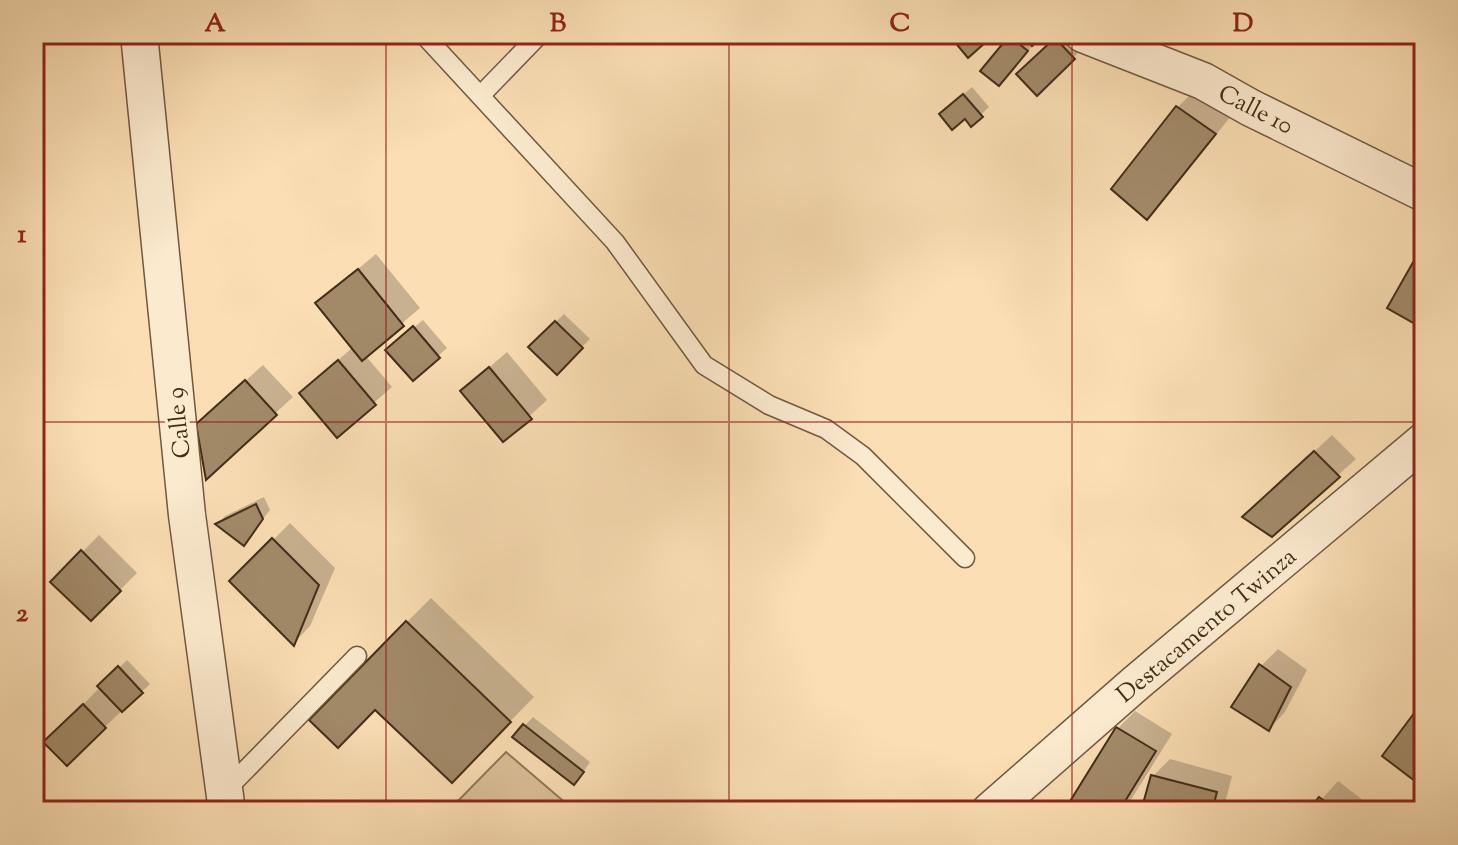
<svg xmlns="http://www.w3.org/2000/svg" width="1458" height="845" viewBox="0 0 1458 845" font-family="'Sorts Mill Goudy',serif">
<style>
.green{fill:#dcc099;stroke:#8f7758;stroke-width:2}
.shadow{fill:#0003}
.building{fill:#a28a69;stroke:#422e18;stroke-width:2}
.lines{fill:none;stroke-linecap:round;stroke-linejoin:round}
.lane-casing{stroke:#705a3f;stroke-width:21}
.street-casing{stroke:#705a3f;stroke-width:39}
.lane{stroke:#fceace;stroke-width:18}
.street{stroke:#fceace;stroke-width:36}
.grid{fill:none;stroke:#8f2418;stroke-width:2;stroke-opacity:0.55}
.labels{text-anchor:middle;stroke-width:7;stroke-linejoin:round;paint-order:stroke}
.street-label{font-size:24px;fill:#422e18;stroke:#fceace}
.neatline{fill:none;stroke:#8f2418;stroke-width:3}
.grid-label{font-size:26px;text-anchor:middle;font-weight:bold;fill:#8f2418}
</style>
<rect width="100%" height="100%" fill="#fbdeb4"/>
<filter id="stains"><feTurbulence type="fractalNoise" baseFrequency=".0025" numOctaves="4"/><feColorMatrix values="0 0 0 0 .2 0 0 0 0 .09 0 0 0 0 .02 0 0 0 .5 -.17"/></filter>
<radialGradient id="worn" r=".72"><stop offset=".6" stop-color="#630" stop-opacity="0"/><stop offset="1" stop-color="#630" stop-opacity=".3"/></radialGradient>
<path class="green" d="M506 752 575 811H448Z"/>
<g class="shadow">
<path d="M1014 34H1042L1007 76 983 71Z"/>
<path d="M1061 34H1066L1081 50 1037 93 1019 74Z"/>
<path d="M972 87 989 107 971 124 950 106Z"/>
<path d="M1195 90 1231 116 1164 200 1147 217 1114 189 1178 107Z"/>
<path d="M376 254 420 308 365 355 392 387 337 435 301 393 353 347 317 303Z"/>
<path d="M564 314 590 339 556 373 530 347Z"/>
<path d="M423 320 447 348 413 378 396 342Z"/>
<path d="M507 352 547 400 503 440 462 391Z"/>
<path d="M263 365 293 397 207 476 216 407Z"/>
<path d="M1332 435 1356 459 1272 535 1262 500Z"/>
<path d="M264 497 270 510 244 543 218 524 225 516Z"/>
<path d="M290 523 335 568 310 626 294 643 232 581Z"/>
<path d="M99 535 137 573 91 619 53 582Z"/>
<path d="M431 598 534 697 476 756 407 622Z"/>
<path d="M1278 649 1307 670 1285 712 1269 729 1261 666Z"/>
<path d="M127 660 150 684 67 763 46 742Z"/>
<path d="M1135 711 1172 734 1124 811H1066L1118 728Z"/>
<path d="M533 717 590 762 582 774 515 736Z"/>
<path d="M1170 759 1232 776 1223 811H1144L1153 776Z"/>
<path d="M1338 781 1377 811H1311Z"/>
</g>
<g class="building">
<path d="M962 34H995L968 58 954 41Z"/>
<path d="M1021 34H1039L1042 37 1032 46Z"/>
<path d="M1009 36 1028 51 999 86 980 71Z"/>
<path d="M1055 38 1075 59 1037 96 1016 74Z"/>
<path d="M963 94 983 117 971 127 965 119 952 130 939 114Z"/>
<path d="M1176 106 1216 134 1147 220 1111 189Z"/>
<path d="M1424 243V329L1387 308Z"/>
<path d="M358 269 404 326 362 361 315 303Z"/>
<path d="M555 321 583 348 557 375 528 347Z"/>
<path d="M413 326 440 358 413 381 385 350Z"/>
<path d="M338 360 376 405 337 438 299 393Z"/>
<path d="M489 367 532 419 503 442 460 391Z"/>
<path d="M245 380 277 415 206 480 196 424Z"/>
<path d="M1314 451 1340 477 1272 537 1242 517Z"/>
<path d="M256 504 263 519 244 546 215 524Z"/>
<path d="M272 538 319 585 294 646 229 581Z"/>
<path d="M81 550 121 591 91 621 50 582Z"/>
<path d="M406 621 511 722 452 783 375 710 338 748 309 720Z"/>
<path d="M1259 664 1291 687 1269 731 1231 707Z"/>
<path d="M118 666 143 693 122 712 97 686Z"/>
<path d="M1424 700V788L1382 756Z"/>
<path d="M83 704 106 728 67 766 43 742Z"/>
<path d="M523 724 584 772 574 785 512 737Z"/>
<path d="M1116 727 1156 751 1119 811H1064Z"/>
<path d="M1151 775 1217 792 1212 811H1141Z"/>
<path d="M1319 797 1338 811H1308Z"/>
</g>
<g class="lines">
<defs>
<g id="lane">
<path d="M423 34 615 242 704 365 769 405 826 429 863 456 965 558"/>
<path d="M481 95 540 34"/>
<path d="M226 790 357 656"/>
</g>
<g id="street">
<path d="M139 34 187 515 227 811"/>
<path d="M1083 34 1203 81 1251 108 1424 193"/>
<path d="M990 811 1136 683 1424 441"/>
</g>
</defs>
<use href="#lane" class="lane-casing"/>
<use href="#street" class="street-casing"/>
<use href="#lane" class="lane"/>
<use href="#street" class="street"/>
</g>
<path class="grid" d="M386 34V811M729 34V811M1072 34V811M34 422H1424"/>
<g class="labels">
<g class="street-label">
<text transform="translate(1256 109) rotate(27)" y="8">Calle 10</text>
<text transform="translate(178 423) rotate(-96)" y="8">Calle 9</text>
<text transform="translate(1206 625) rotate(-40)" y="8">Destacamento Twinza</text>
</g>
</g>
<rect width="1458" height="845" fill="none" stroke="#fbdeb4" stroke-width="88"/>
<rect x="44" y="44" width="1370" height="757" class="neatline"/>
<g class="grid-label">
<text x="215" y="31">A</text>
<text x="558" y="31">B</text>
<text x="900" y="31">C</text>
<text x="1243" y="31">D</text>
<text x="22" y="242">1</text>
<text x="22" y="621">2</text>
</g>
<rect width="100%" height="100%" filter="url(#stains)"/>
<rect width="100%" height="100%" fill="url(#worn)"/>
</svg>
